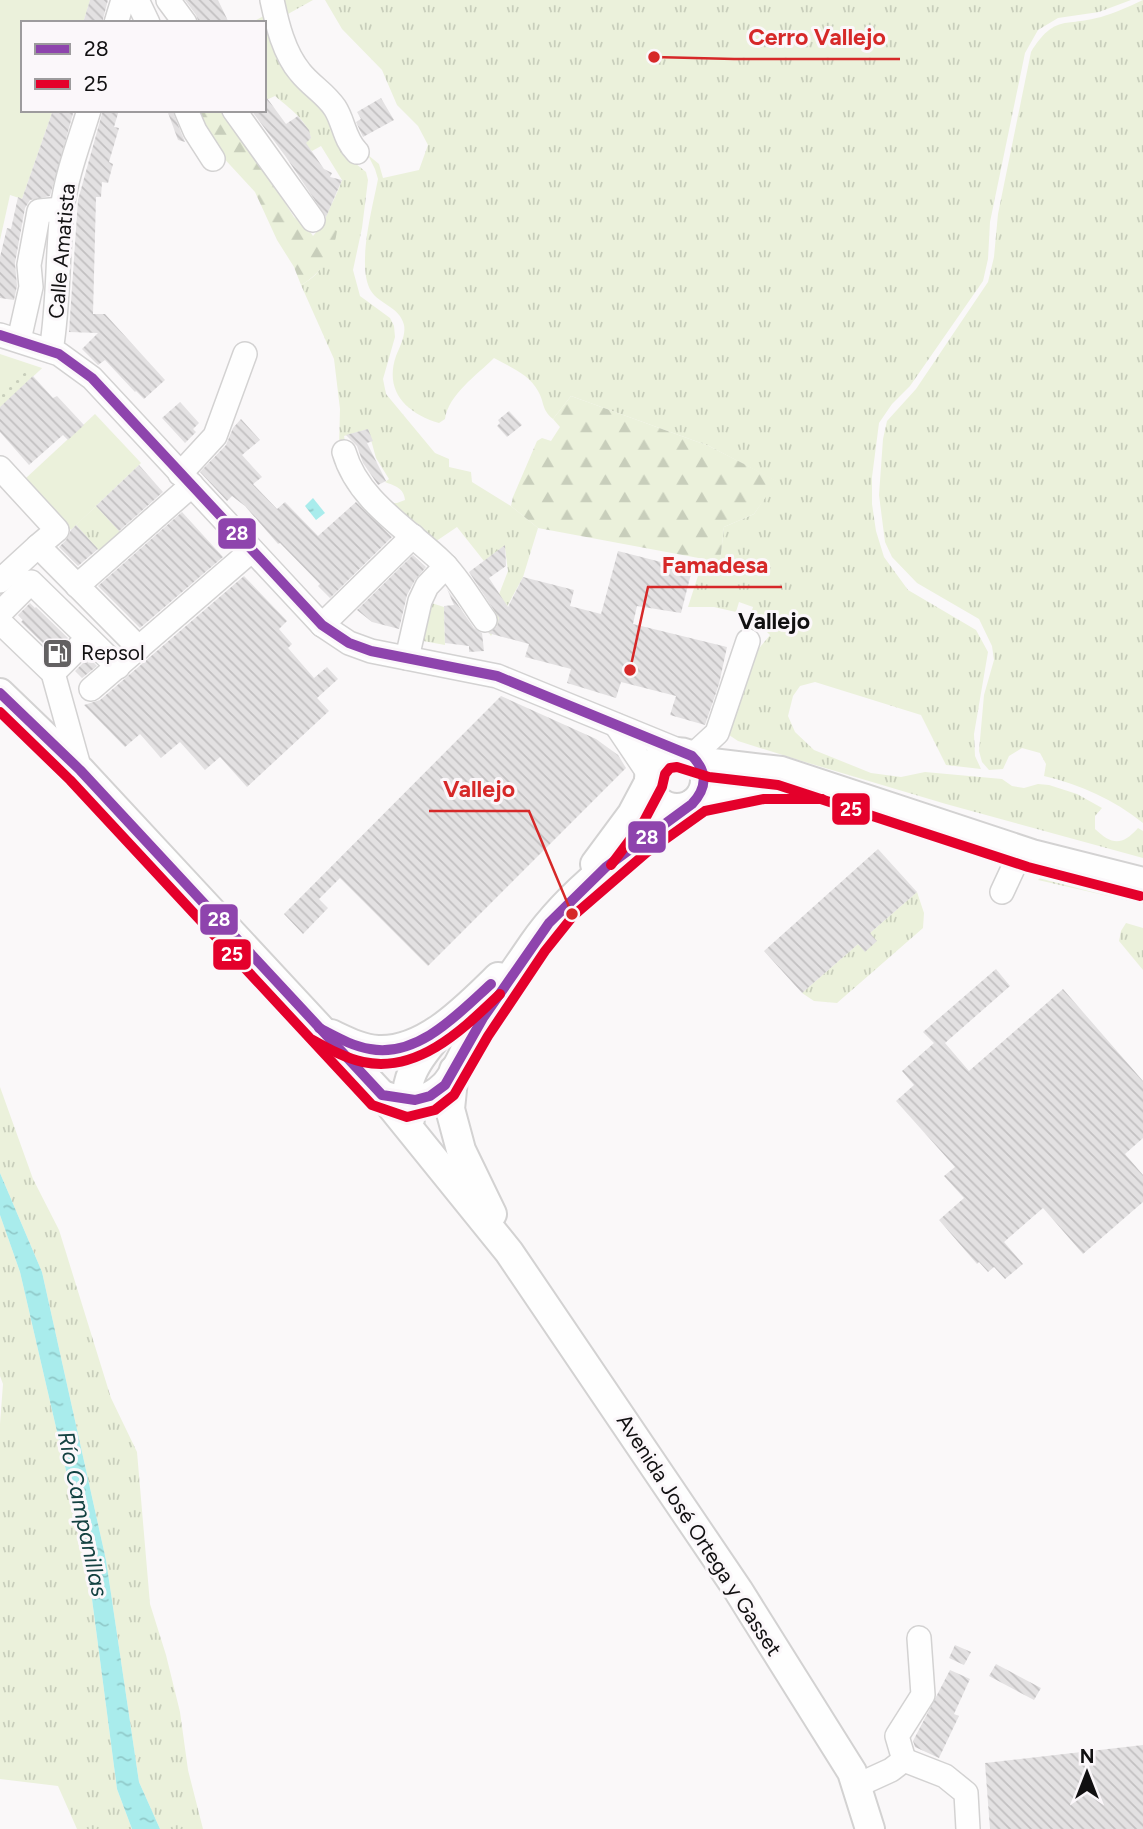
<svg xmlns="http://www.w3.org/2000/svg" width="1143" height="1829" viewBox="0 0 1143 1829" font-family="Figtree,sans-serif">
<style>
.grass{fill:url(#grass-tufts)}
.forest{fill:url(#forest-firs)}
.park{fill:#ebf1db}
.garden{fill:url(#garden-dots)}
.water{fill:url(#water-ripples)}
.building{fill:url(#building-back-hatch)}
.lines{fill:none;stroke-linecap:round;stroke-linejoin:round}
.minor-casing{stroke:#d3d2d2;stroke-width:26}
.major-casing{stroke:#d3d2d2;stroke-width:32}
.minor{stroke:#fefefe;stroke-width:23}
.major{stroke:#fefefe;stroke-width:28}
.bus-1-casing{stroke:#fbf7fa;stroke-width:16}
.bus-2-casing{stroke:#fbf7fa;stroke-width:16}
.bus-1{stroke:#8e44ad;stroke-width:10}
.bus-2{stroke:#e4002b;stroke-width:10}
.labels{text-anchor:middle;stroke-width:6;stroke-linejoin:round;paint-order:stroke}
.street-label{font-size:21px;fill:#111011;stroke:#fbf7fa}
.poi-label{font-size:21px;fill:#111011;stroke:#fbf7fa;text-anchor:start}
.neighbourhood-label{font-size:23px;font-weight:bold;fill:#111011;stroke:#fbf7fa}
.water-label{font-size:23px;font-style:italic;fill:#134141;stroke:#fbf7fa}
.leader{fill:none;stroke:#d62828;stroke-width:2.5}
.callout-dot{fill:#d62828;stroke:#fbf7fa;stroke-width:2.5}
.callout-label{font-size:23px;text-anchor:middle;font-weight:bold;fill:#d62828;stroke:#fbf7fa;stroke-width:6;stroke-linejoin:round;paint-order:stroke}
.line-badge{stroke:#fbf7fa;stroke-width:2.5}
.badge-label{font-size:19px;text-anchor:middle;font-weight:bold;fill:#fff}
</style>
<defs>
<pattern id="grass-tufts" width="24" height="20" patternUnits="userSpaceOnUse" patternTransform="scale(1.75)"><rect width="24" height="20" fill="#ebf1db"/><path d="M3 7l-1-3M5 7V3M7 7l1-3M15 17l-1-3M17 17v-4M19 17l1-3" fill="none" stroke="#c8cebb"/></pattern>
<pattern id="forest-firs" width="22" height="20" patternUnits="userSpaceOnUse" patternTransform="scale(1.75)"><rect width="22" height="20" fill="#ebf1db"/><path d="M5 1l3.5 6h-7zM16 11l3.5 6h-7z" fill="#c8cebb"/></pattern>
<pattern id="garden-dots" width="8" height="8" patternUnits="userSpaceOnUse" patternTransform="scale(1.75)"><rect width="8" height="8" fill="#ebf1db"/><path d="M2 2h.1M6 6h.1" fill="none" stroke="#c8cebb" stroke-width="1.8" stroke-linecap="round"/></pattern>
<pattern id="water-ripples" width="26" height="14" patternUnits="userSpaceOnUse" patternTransform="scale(1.75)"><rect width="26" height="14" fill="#a9ecec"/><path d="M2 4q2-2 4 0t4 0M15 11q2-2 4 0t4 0" fill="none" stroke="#90c9c9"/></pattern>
<pattern id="building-back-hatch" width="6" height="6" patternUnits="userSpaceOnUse" patternTransform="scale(1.75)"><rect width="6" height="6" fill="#e3e1e2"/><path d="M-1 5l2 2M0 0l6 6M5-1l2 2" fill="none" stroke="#c2c0c1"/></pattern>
</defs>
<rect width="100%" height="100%" fill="#faf8f9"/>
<g class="grass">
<path d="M281 0H313L288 14Z"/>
<path d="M325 0H1131L1099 12 1058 18 1038 30 1025 53 990 222 988 259 983 281 910 386 892 404 879 423 872 477V504L876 531 884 557 908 590 976 630 988 652 974 734 975 756 981 769 946 765 921 715 815 682 800 686 793 696 788 716 795 732 814 750 871 773 901 777 925 772 1002 779 1012 786 1024 788 1038 784 1049 785 1077 794 1102 808 1095 816V829C1112 845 1122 846 1138 828L1143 831V858L946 804 805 762 738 741 726 733 756 652 770 635 763 628 746 630 753 607 739 602 736 612 714 607H688L703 560 720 561 724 527 754 514 776 481 709 446 571 396 553 419C541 409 545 403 538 391 529 374 510 367 494 358 477 375 448 395 445 419L439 423C406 413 384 391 396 356 400 346 406 335 404 325 400 307 379 304 371 291 356 267 373 206 378 179L375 169 368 155 379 164 383 178 419 170 428 145 418 126 397 105 382 70 342 29Z"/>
<path d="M1143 0V823C1113 799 1081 785 1044 776L1046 764 1040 753 1022 748 1009 756 1003 769 989 770 982 762 979 751 984 695 994 660 992 646 979 619 917 583 892 557 885 542 879 495 883 439 887 421 916 389 988 282 994 257 998 214 1031 52C1055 14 1064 27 1101 17 1115 13 1130 6 1143 0Z"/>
<path d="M269 13 321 95 345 147 356 164 366 172 368 180 362 228 353 270 360 296 390 318 394 326 395 337 383 379 386 394 435 453 449 459V467L471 472 472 482 511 506 538 528 523 577 491 636 486 628 508 571 505 548 503 547 484 561 457 527 429 546 387 503H397L405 500C404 488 395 486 385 482L389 479 376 458 368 429 344 436 346 447H339L340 409 334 359 301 285C337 266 315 250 324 222 329 208 337 195 342 180L321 146 312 151 303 143 311 138C307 120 289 108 275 96L264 101V23H251Z"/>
<path d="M96 506 123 535 103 555 76 525Z"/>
<path d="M425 601 444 607 445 645 418 640Z"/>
<path d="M1051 867 1143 889V904L1038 880Z"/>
<path d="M917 892 924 913 923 928 837 1003 814 1001 802 993 858 944 865 951 870 933Z"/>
<path d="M1126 923 1143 928V970L1119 941 1121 931Z"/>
<path d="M0 1087 33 1179 59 1230 111 1398 137 1452 150 1604 166 1655 180 1712 188 1770 203 1829H160L139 1782 106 1560 42 1272 0 1173Z"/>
<path d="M0 1215 20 1272 87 1561 117 1789 132 1829H77L58 1786 0 1779V1424L3 1384 0 1376Z"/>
</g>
<g class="forest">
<path d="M191 110H226L294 217 306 226 313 236 323 224 337 231C334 253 321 274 301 285L294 267 277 240 255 192 219 153Z"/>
<path d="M571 396 709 446 777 481 754 514 724 527 720 562 538 528 511 506 513 497 537 441 542 438 551 441 560 427 553 419Z"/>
</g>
<g class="park">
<path d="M0 0H90L83 23H23V110H53L22 199 10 195 0 240Z"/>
<path d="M0 354 42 368 0 407Z"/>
<path d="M95 414 141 463 71 530 25 479Z"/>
</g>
<path class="garden" d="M42 368 0 407V395L26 371Z"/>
<g class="water">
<path d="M313 498 325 513 316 520 305 506Z"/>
<path d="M0 1173 42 1272 106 1560 139 1782 160 1829H132L117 1789 87 1561 20 1272 0 1215Z"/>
</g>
<g class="building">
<path d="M90 0H108L102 23H83Z"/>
<path d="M185 0H218L229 23H199L196 15Z"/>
<path d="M264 94 286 124 298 116 309 130 311 138 306 143 324 169 332 173 330 177 342 180 326 217 286 157 251 110H264Z"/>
<path d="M381 98 394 120 363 137 356 122 361 119 357 112Z"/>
<path d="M53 110H74L50 196 30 200 25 208 15 263 17 286 14 300 0 298V257L7 228 11 229 18 197 22 199Z"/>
<path d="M103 110H119L114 127 119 128 109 162 113 164 108 183 102 182 101 197H96L93 314H105L165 380 144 399 136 391 135 392 105 360 98 365 82 349 98 333 69 332 78 200Z"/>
<path d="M167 110H172L185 142 178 140Z"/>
<path d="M33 376 53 398 57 396 84 425 68 440 63 435 29 465 0 432V407Z"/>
<path d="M180 402 199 423 193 429 196 432 185 443 162 418Z"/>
<path d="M509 411 522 425 507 437 497 426 500 423 498 420Z"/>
<path d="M241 419 260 440 242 455 262 477 253 484 277 509 285 502 318 536 356 502 392 537 330 598 318 586 320 584 280 543 278 544 245 506 232 496 227 501 200 472 226 445 233 428Z"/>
<path d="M368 429 373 441 367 443 386 481 378 485 363 463 357 446 346 435Z"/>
<path d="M139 465 163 492 119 531 96 506Z"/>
<path d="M182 512 223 557 140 628 98 586Z"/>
<path d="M76 525 98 549 78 566 59 547 66 540 71 530Z"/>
<path d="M505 545 506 566 489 578 508 607 523 577 574 590 570 606 601 614 618 551 692 570 681 613 637 606 633 624 727 647 719 684 705 725 670 715 676 696 621 682 616 698 567 683 571 669 525 657 529 644 488 633 497 626 499 618 469 572Z"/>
<path d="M413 555 426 567 415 580 407 595 399 629 372 622 357 610Z"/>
<path d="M244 576 287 621 279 629 292 644 288 648 314 678 327 667 338 679 317 698 329 711 247 787 220 757 205 770 180 742 161 758 140 734 125 747 84 705 100 700Z"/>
<path d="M447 589 474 628 482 633 484 651 469 652V646L445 643 444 606 454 605Z"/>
<path d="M30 603 35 608 36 607 68 638 53 653 21 622 23 620 18 615Z"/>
<path d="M86 660 89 663 91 660 97 666 82 678 75 671Z"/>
<path d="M501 696 596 739 618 755 626 768 428 966 340 878 319 899 328 908 303 934 284 914Z"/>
<path d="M878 849 917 892 870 933 877 941 865 952 858 944 802 993 764 951Z"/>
<path d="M996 969 1010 986 945 1043 969 1071 1063 989 1143 1081V1138L1125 1154 1143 1175V1202L1083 1254 1043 1208 1004 1242 1023 1264 1005 1279 994 1267 988 1272 979 1262 977 1264 939 1220 964 1198 944 1176 955 1167 896 1101 914 1085 902 1071 934 1043 923 1032Z"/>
<path d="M955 1645 971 1652 964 1665 949 1658Z"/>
<path d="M996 1664 1041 1688 1034 1700 989 1676Z"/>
<path d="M950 1670 970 1679 954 1714 959 1716 939 1758 915 1747 913 1741Z"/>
<path d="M1143 1745V1829H990L985 1763Z"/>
</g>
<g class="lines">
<defs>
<g id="minor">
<path d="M137 0 148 23"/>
<path d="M168 0 185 23"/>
<path d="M272 0C277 24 284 53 300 72 311 86 325 93 335 108 344 122 344 139 357 152"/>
<path d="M116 23 123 0"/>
<path d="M186 110 195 131 213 159"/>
<path d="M234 110 313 220"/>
<path d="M0 335 59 354 92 378 322 625 349 643 371 651 497 676 685 753"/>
<path d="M19 340 31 287 29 265 39 211 62 209"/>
<path d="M51 351C59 304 57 257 62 210 66 176 79 143 89 110"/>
<path d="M344 452C358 501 408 529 443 563 459 579 472 602 485 620"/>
<path d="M0 468 57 530 38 546 139 648"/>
<path d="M180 474 215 436 245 354"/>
<path d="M0 581 38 546"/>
<path d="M77 586 192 485"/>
<path d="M0 613 31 582 118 667"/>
<path d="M0 622 53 673 80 770"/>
<path d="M322 625 413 536"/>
<path d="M407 658 420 601 427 586 446 566"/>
<path d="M53 673 88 638"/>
<path d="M91 689 251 551"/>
<path d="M616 725 649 774"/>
<path d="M692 756 717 733 748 641"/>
<path d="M1002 892 1021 851"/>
<path d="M904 1760 945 1776 966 1793 968 1829"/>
<path d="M856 1786 891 1770 904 1760 897 1736 923 1695 919 1638"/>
</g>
<g id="major">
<path d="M0 693 80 770 382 1095 509 1252 738 1590 852 1772 870 1829"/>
<circle cx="677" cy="780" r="28"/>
<path d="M692 756 712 763 781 771 1032 854 1143 882"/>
<path d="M700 797 713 796 762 785H788"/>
<path d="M595 864 632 814 649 782"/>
<path d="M331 1034C346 1041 361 1049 378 1050 425 1052 466 1008 498 977"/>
<path d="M454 1070 450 1109 461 1150 492 1214"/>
<path d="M382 1095C406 1103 425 1105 445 1085 459 1069 466 1046 476 1029 494 1000 514 972 533 944 574 885 634 845 692 804"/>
<path d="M410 1119C399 1082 418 1058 442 1031"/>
</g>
</defs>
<use href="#minor" class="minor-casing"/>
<use href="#major" class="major-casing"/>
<use href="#minor" class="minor"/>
<use href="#major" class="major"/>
<defs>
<g id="bus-1">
<path d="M0 335 59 354 92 378 322 625 349 643 371 651 497 676 692 756C708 772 707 788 692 804L606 867 549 923 483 1018 445 1085 430 1096 415 1100 382 1095 80 770 0 693"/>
<path d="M319 1028C335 1036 351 1046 370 1049 418 1058 459 1013 491 984"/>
</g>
<g id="bus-2">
<path d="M0 712 70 780 372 1105 407 1117 435 1110 454 1095 488 1036 545 951 573 916 646 853 705 811 764 799H822"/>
<path d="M611 865 644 821 662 787 665 774 670 768 677 767 709 777 778 785 1028 867 1140 896"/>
<path d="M313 1040C329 1049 345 1058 363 1062 419 1074 464 1028 500 994"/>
</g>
</defs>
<use href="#bus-1" class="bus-1-casing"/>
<use href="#bus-2" class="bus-2-casing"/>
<use href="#bus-1" class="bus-1"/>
<use href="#bus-2" class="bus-2"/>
</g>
<defs>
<symbol id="fuel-square" viewBox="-11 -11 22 22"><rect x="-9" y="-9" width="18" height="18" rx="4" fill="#636162" stroke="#fbf7fa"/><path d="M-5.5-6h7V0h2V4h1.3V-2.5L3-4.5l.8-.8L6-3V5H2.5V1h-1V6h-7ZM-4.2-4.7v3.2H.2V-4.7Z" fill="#fff"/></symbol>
</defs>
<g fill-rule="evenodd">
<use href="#fuel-square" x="40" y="636" width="35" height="35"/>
</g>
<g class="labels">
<g class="street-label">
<text transform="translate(62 251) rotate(-85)" y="7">Calle Amatista</text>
<text transform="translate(699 1535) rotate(57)" y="7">Avenida José Ortega y Gasset</text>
</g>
<g class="poi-label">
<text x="81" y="660">Repsol</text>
</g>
<g class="neighbourhood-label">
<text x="774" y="629">Vallejo</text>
</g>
<g class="water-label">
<text transform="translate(83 1514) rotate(78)" y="8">Río Campanillas</text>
</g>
</g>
<path class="leader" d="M654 57L734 59H900M630 670L648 587H782M572 914L529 811H429"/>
<g class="callout-dot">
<circle cx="654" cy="57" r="7"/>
<circle cx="630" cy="670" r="7"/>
<circle cx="572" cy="914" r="7"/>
</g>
<g class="callout-label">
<text x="817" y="45">Cerro Vallejo</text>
<text x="715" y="573">Famadesa</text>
<text x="479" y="797">Vallejo</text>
</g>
<g class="line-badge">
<rect x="217" y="517" width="40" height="33" rx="7" fill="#8e44ad"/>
<rect x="831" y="792" width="40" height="34" rx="7" fill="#e4002b"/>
<rect x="627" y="820" width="40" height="34" rx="7" fill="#8e44ad"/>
<rect x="199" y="903" width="40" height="33" rx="7" fill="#8e44ad"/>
<rect x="212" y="938" width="40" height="33" rx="7" fill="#e4002b"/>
</g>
<g class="badge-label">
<text x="237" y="540">28</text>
<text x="851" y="816">25</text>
<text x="647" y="844">28</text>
<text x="219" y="926">28</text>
<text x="232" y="961">25</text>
</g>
<rect x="21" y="21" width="245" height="91" fill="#fbf7fa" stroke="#9d9b9d" stroke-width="2"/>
<rect x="35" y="44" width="35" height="10" fill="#8e44ad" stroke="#9d9b9d" stroke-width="2"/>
<text x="84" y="56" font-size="21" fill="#111011">28</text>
<rect x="35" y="79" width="35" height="10" fill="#e4002b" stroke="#9d9b9d" stroke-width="2"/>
<text x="84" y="91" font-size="21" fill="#111011">25</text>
<g transform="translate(1087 1773)" stroke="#fbf7fa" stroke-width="5" paint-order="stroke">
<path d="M0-5L12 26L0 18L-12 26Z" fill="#111011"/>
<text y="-10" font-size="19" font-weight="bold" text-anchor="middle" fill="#111011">N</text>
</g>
</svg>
